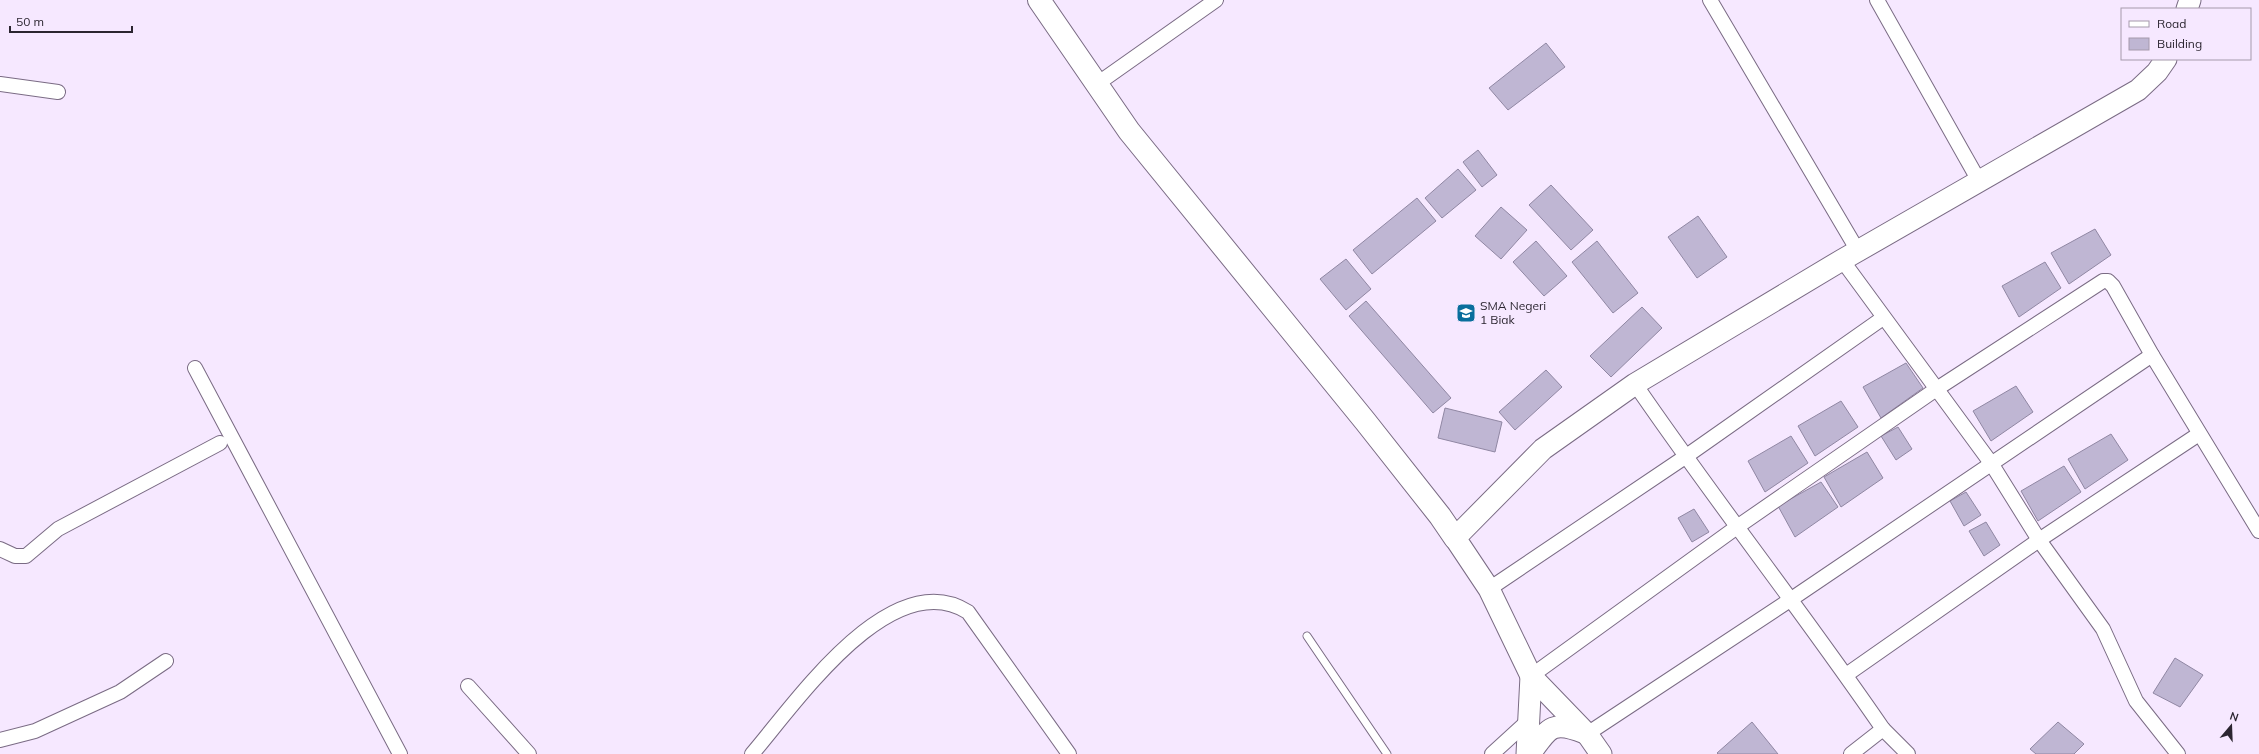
<svg xmlns="http://www.w3.org/2000/svg" width="2259" height="754" viewBox="0 0 2259 754" font-family="Mulish,sans-serif">
<style>
.building{fill:#bfb6d3;stroke:#9087a3}
.lines{fill:none;stroke-linecap:round;stroke-linejoin:round}
.service-casing{stroke:#7a6b84;stroke-width:9}
.minor-casing{stroke:#7a6b84;stroke-width:16}
.primary-casing{stroke:#7a6b84;stroke-width:23}
.trunk-casing{stroke:#7a6b84;stroke-width:24}
.service{stroke:#fff;stroke-width:7}
.minor{stroke:#fff;stroke-width:14}
.primary{stroke:#fff;stroke-width:21}
.trunk{stroke:#fff;stroke-width:22}
.labels{text-anchor:middle;stroke-width:3;stroke-linejoin:round;paint-order:stroke}
.poi-label{font-size:12px;fill:#2b2530;stroke:#f6e8ff;text-anchor:start}
</style>
<rect width="100%" height="100%" fill="#f6e8ff"/>
<g class="building">
<path d="M1546 43 1565 67 1508 110 1489 88Z"/>
<path d="M1478 150 1497 175 1482 187 1463 162Z"/>
<path d="M1458 169 1476 190 1442 218 1425 198Z"/>
<path d="M1551 185 1593 230 1571 250 1529 205Z"/>
<path d="M1417 198 1436 221 1372 274 1353 250Z"/>
<path d="M1501 207 1527 230 1501 259 1475 236Z"/>
<path d="M1698 216 1727 257 1697 278 1668 237Z"/>
<path d="M2095 229 2111 255 2069 284 2051 253Z"/>
<path d="M1536 241 1567 276 1544 296 1513 262Z"/>
<path d="M1597 241 1638 293 1613 313 1572 262Z"/>
<path d="M1346 259 1371 289 1346 310 1320 279Z"/>
<path d="M2045 262 2061 288 2019 317 2002 286Z"/>
<path d="M1366 301 1451 398 1433 413 1349 316Z"/>
<path d="M1642 307 1662 328 1611 377 1590 356Z"/>
<path d="M1906 363 1923 388 1881 418 1863 387Z"/>
<path d="M1546 370 1562 387 1515 430 1499 412Z"/>
<path d="M2016 386 2033 412 1991 441 1973 411Z"/>
<path d="M1841 401 1858 427 1815 456 1798 426Z"/>
<path d="M1445 408 1502 422 1495 452 1438 438Z"/>
<path d="M1898 427 1912 449 1896 460 1881 436Z"/>
<path d="M2111 434 2128 460 2085 489 2068 459Z"/>
<path d="M1791 436 1808 463 1765 492 1748 461Z"/>
<path d="M1867 452 1883 478 1841 507 1824 477Z"/>
<path d="M2064 466 2081 492 2038 521 2021 491Z"/>
<path d="M1821 482 1838 507 1795 537 1778 506Z"/>
<path d="M1966 492 1981 515 1964 526 1950 501Z"/>
<path d="M1694 509 1709 532 1692 542 1678 518Z"/>
<path d="M1986 522 2000 545 1984 556 1969 531Z"/>
<path d="M2175 658 2203 675 2180 707 2153 693Z"/>
<path d="M1752 722 1778 754H1718L1717 753Z"/>
<path d="M2058 722 2084 744 2074 754H2036L2030 749Z"/>
</g>
<g class="lines">
<defs>
<path id="service" d="M1307 636 1387 754"/>
<g id="minor">
<path d="M1710 0 1858 251"/>
<path d="M1877 0 1979 181"/>
<path d="M0 84 58 92"/>
<path d="M1097 84 1216 0"/>
<path d="M1842 260 1991 463 2039 540 2103 629 2136 701 2178 754"/>
<path d="M195 368 400 754"/>
<path d="M1635 384C1715 501 1803 612 1883 729L1851 754"/>
<path d="M0 549 15 556H26L58 529 220 443"/>
<path d="M1489 589 1685 457 1883 318"/>
<path d="M1846 675 2039 540 2199 434"/>
<path d="M1531 676 1737 527 1935 390 2103 281H2108L2113 286 2152 355 2259 531"/>
<path d="M468 686 529 754"/>
<path d="M1883 729 1908 754"/>
<path d="M1587 734 1790 600 2152 355"/>
<path d="M0 740 35 731 120 692 166 661"/>
<path d="M752 754C795 704 891 563 968 612L1069 754"/>
<path d="M1492 754 1527 722"/>
</g>
<g id="primary">
<path d="M2187 9 2190 0"/>
<path d="M1527 754 1531 676"/>
<path d="M1530 754C1549 727 1552 720 1585 733"/>
<path d="M1601 754 1587 734 1531 676 1489 589 1455 538 1543 449 1635 384 1842 260 2138 90 2157 72 2166 59"/>
</g>
<path id="trunk" d="M1039 0 1129 131 1365 421 1440 516 1455 538"/>
</defs>
<use href="#service" class="service-casing"/>
<use href="#minor" class="minor-casing"/>
<use href="#primary" class="primary-casing"/>
<use href="#trunk" class="trunk-casing"/>
<use href="#service" class="service"/>
<use href="#minor" class="minor"/>
<use href="#primary" class="primary"/>
<use href="#trunk" class="trunk"/>
</g>
<defs>
<symbol id="school-square" viewBox="-11 -11 22 22"><rect x="-9" y="-9" width="18" height="18" rx="4" fill="#096e9c" stroke="#f6e8ff"/><path d="M0-5L7-2L0 1L-7-2ZM-4 1L0 2.5L4 1V4Q0 6-4 4Z" fill="#fff"/></symbol>
</defs>
<g fill-rule="evenodd">
<use href="#school-square" x="1455" y="302" width="22" height="22"/>
</g>
<g class="labels">
<g class="poi-label">
<text x="1480" y="310">SMA Negeri<tspan x="1480" dy="14">1 Biak</tspan></text>
</g>
</g>
<rect x="2121" y="8" width="130" height="52" fill="#f6e8ff" stroke="#a59aac"/>
<rect x="2129" y="21" width="20" height="6" fill="#ffffff" stroke="#a59aac"/>
<text x="2157" y="28" font-size="12" fill="#2b2530">Road</text>
<rect x="2129" y="38" width="20" height="12" fill="#bfb6d3" stroke="#a59aac"/>
<text x="2157" y="48" font-size="12" fill="#2b2530">Building</text>
<g transform="translate(2231 726) rotate(19)" stroke="#f6e8ff" stroke-width="3" paint-order="stroke">
<path d="M0-3L7 15L0 10L-7 15Z" fill="#2b2530"/>
<text y="-6" font-size="11" font-weight="bold" text-anchor="middle" fill="#2b2530">N</text>
</g>
<path d="M10 26v6h122v-6" fill="none" stroke="#2b2530" stroke-width="2"/>
<text x="16" y="26" font-size="12" fill="#2b2530" stroke="#f6e8ff" stroke-width="3" paint-order="stroke">50 m</text>
</svg>
